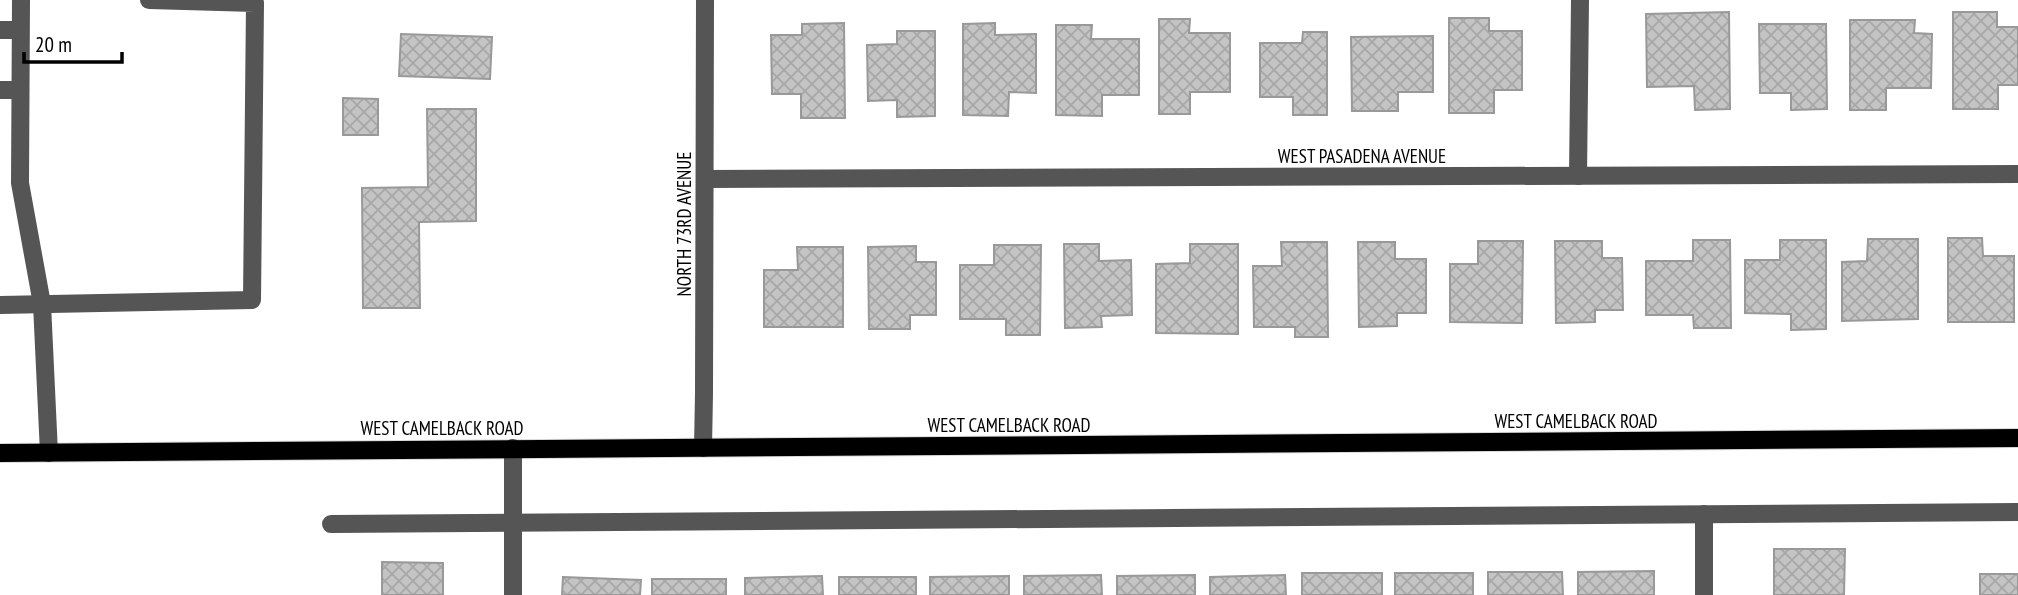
<svg xmlns="http://www.w3.org/2000/svg" width="2018" height="595" viewBox="0 0 2018 595" font-family="'PT Sans Narrow',sans-serif">
<style>
.building{fill:url(#building-cross-hatch);stroke:#999;stroke-width:2}
.lines{fill:none;stroke-linecap:round;stroke-linejoin:round}
.major-casing{stroke:#dbdbdb;stroke-width:20}
.minor{stroke:#555;stroke-width:18}
.major{stroke:#000;stroke-width:18}
.labels{text-anchor:middle;stroke-width:5;stroke-linejoin:round;paint-order:stroke}
.street-label{font-size:19px;fill:#000;stroke:#fff}
</style>
<defs>
<pattern id="building-cross-hatch" width="8" height="8" patternUnits="userSpaceOnUse" patternTransform="scale(1.75)"><rect width="8" height="8" fill="#c4c4c4"/><path d="M0 0l8 8M0 8l8-8" fill="none" stroke="#a7a7a7"/></pattern>
</defs>
<rect width="100%" height="100%" fill="#fff"/>
<g class="building">
<path d="M1729 12 1730 109 1695 110 1694 86 1647 87 1646 14Z"/>
<path d="M1953 12H1997V27H2018V85H1998V109H1953Z"/>
<path d="M1449 18H1489V31H1522V90H1494V113H1449Z"/>
<path d="M1159 19H1190L1189 33H1230V92H1190V114H1159Z"/>
<path d="M1850 20H1915L1914 33 1932 34 1931 88H1886V110H1850Z"/>
<path d="M844 23 845 118H801V94H772L771 35H802V24Z"/>
<path d="M995 23V35L1036 34V93L1009 92 1008 116 963 115V24Z"/>
<path d="M1759 24H1826L1827 109 1791 110V93H1760Z"/>
<path d="M1056 25H1092L1091 39H1139V95H1102V116L1056 115Z"/>
<path d="M897 31H935V116L897 117V100L868 101 867 45 897 44Z"/>
<path d="M1303 32H1327V115H1293V97H1260V43H1302Z"/>
<path d="M401 34 492 37 490 79 399 76Z"/>
<path d="M1433 36V92H1398V111H1352L1351 37Z"/>
<path d="M343 98 378 99V135H343Z"/>
<path d="M427 109H476V221L419 222 420 308H363L362 188 428 187Z"/>
<path d="M1948 238H1982L1983 256H2014V322H1948Z"/>
<path d="M1868 239H1918V319L1842 321V262L1867 261Z"/>
<path d="M1693 240H1730L1731 328H1694L1693 315H1646V261H1693Z"/>
<path d="M1780 240H1826V329L1791 330V314L1745 313V260H1780Z"/>
<path d="M1478 241H1523L1522 323 1450 322V264H1478Z"/>
<path d="M1555 241H1602V258H1622L1623 310H1595V322L1556 323Z"/>
<path d="M1281 242H1327L1328 337H1295V327H1254L1253 266H1282Z"/>
<path d="M1358 242H1395V259H1426V313H1397V326L1359 327Z"/>
<path d="M1064 244H1099V261L1131 260 1132 315 1101 316 1102 327 1065 328Z"/>
<path d="M1190 244H1238V334L1156 333V264L1190 263Z"/>
<path d="M994 245H1041L1040 335H1006V319H960V265H994Z"/>
<path d="M916 246V262H936V315H910V329H869L868 247Z"/>
<path d="M797 247H843V327H764V270H798Z"/>
<path d="M1774 549H1845L1844 595H1774Z"/>
<path d="M382 562 443 563V595H382Z"/>
<path d="M1654 571V595H1578V572Z"/>
<path d="M1488 572H1562L1563 595H1488Z"/>
<rect x="1302" y="573" width="80" height="22"/>
<rect x="1395" y="573" width="78" height="22"/>
<rect x="1980" y="574" width="38" height="21"/>
<path d="M1101 575 1102 595H1024V576Z"/>
<path d="M1195 575V595H1117V576Z"/>
<path d="M1285 575 1286 595H1210V577Z"/>
<path d="M822 576 823 595H745V578Z"/>
<path d="M1009 576V595H930V577Z"/>
<path d="M563 577 641 580 640 595H562Z"/>
<rect x="839" y="577" width="77" height="18"/>
<rect x="652" y="579" width="74" height="16"/>
</g>
<g class="lines">
<defs>
<path id="major" d="M0 453 2018 438"/>
</defs>
<use href="#major" class="major-casing"/>
<g class="minor">
<path d="M21 0 20 183 42 304 49 453"/>
<path d="M0 30H20"/>
<path d="M0 90H20"/>
<path d="M1578 176 1580 0"/>
<path d="M705 179 2018 174"/>
<path d="M0 305 252 300 255 3 149 0"/>
<path d="M513 448V595"/>
<path d="M703 448 704 393 705 0"/>
<path d="M1704 514V595"/>
<path d="M331 524 2018 512"/>
</g>
<use href="#major" class="major"/>
</g>
<g class="labels">
<g class="street-label">
<text x="1362" y="163">WEST PASADENA AVENUE</text>
<text transform="translate(684 224) rotate(-90)" y="7">NORTH 73RD AVENUE</text>
<text x="1576" y="428">WEST CAMELBACK ROAD</text>
<text x="1009" y="432">WEST CAMELBACK ROAD</text>
<text x="442" y="435">WEST CAMELBACK ROAD</text>
</g>
</g>
<path d="M24 52v10h98v-10" fill="none" stroke="#000000" stroke-width="3.5"/>
<text x="35" y="52" font-size="21" fill="#000000" stroke="#ffffff" stroke-width="5" paint-order="stroke">20 m</text>
</svg>
